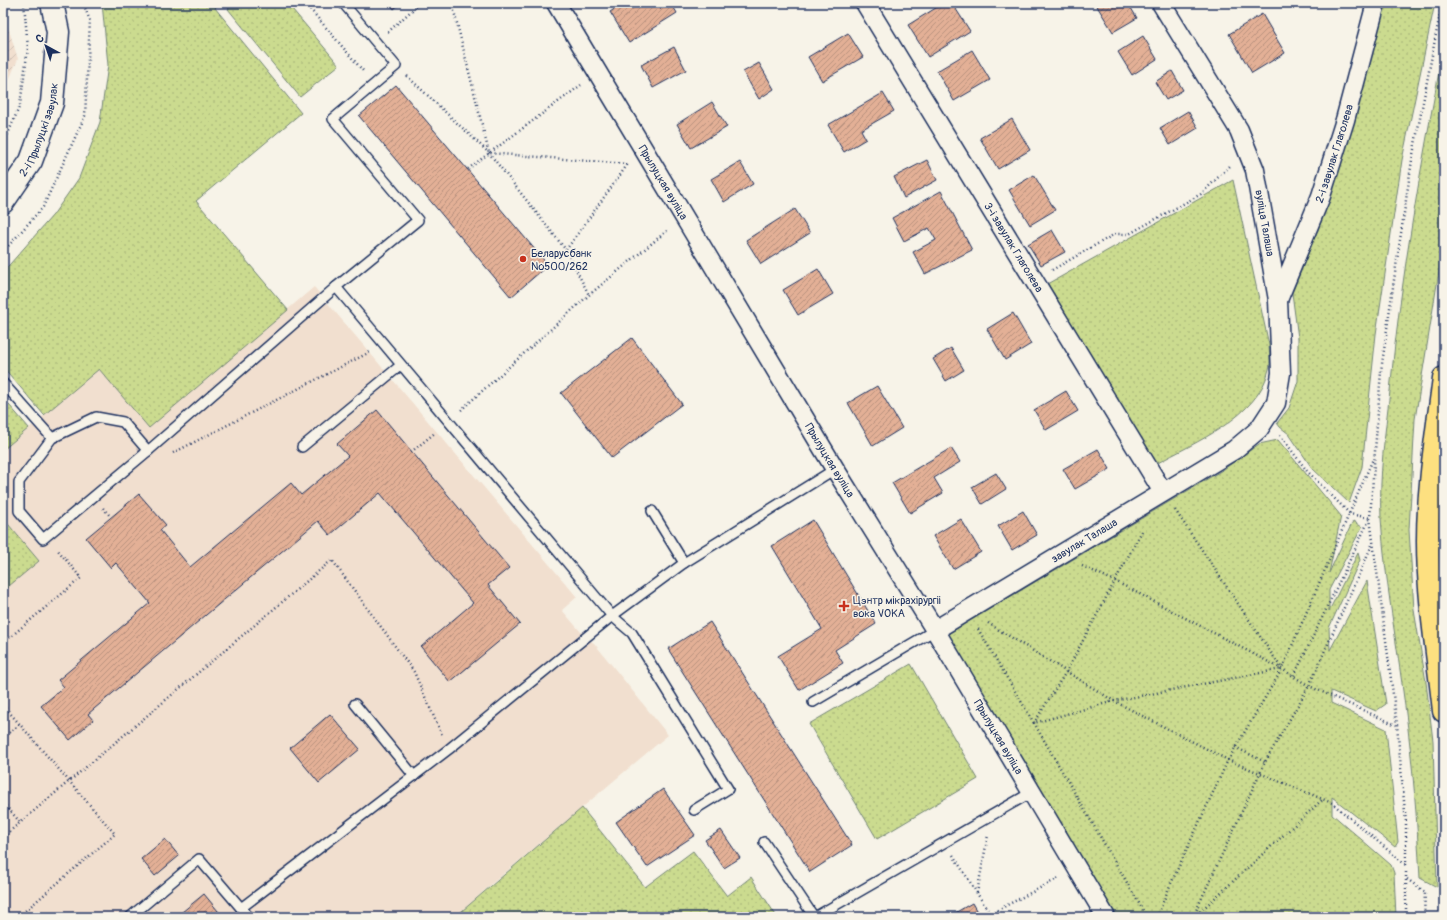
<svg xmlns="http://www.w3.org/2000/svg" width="1447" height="920" viewBox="0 0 1447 920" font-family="Pangolin,sans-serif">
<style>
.built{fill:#f1dfcf}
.industrial{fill:url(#industrial-furrows)}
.grass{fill:url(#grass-dots);stroke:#738576}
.building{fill:url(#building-hatch);stroke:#1b2f5e}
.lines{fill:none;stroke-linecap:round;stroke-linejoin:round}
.lane-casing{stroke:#1b2f5e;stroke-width:12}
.street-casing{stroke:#1b2f5e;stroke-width:21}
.secondary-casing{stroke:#1b2f5e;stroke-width:25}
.primary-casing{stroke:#1b2f5e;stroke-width:25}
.path{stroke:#1b2f5e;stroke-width:2.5;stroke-dasharray:1 3;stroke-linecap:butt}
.lane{stroke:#f7f3e8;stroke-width:9}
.street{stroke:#f7f3e8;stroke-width:18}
.secondary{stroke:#f7f3e8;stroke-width:22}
.primary{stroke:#fde080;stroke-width:22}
.poi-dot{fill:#c8321e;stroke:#f7f3e8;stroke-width:1.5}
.labels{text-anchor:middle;stroke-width:3;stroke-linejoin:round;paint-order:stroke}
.street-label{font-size:11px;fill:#1b2f5e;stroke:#f7f3e8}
.poi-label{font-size:11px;fill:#1b2f5e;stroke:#f7f3e8;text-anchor:start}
</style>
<defs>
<pattern id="industrial-furrows" width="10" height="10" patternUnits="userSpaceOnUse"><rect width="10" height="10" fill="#f1dfcf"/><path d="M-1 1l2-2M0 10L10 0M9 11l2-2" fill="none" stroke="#cec0b4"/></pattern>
<pattern id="grass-dots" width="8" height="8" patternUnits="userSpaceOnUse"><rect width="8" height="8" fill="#cbdb8f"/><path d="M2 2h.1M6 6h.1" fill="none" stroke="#aebc7e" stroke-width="1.8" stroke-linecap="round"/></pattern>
<pattern id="building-hatch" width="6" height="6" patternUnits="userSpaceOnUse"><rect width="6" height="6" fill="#e3b096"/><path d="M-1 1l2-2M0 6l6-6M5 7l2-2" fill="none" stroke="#b7907e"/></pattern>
</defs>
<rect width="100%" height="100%" fill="#f7f3e8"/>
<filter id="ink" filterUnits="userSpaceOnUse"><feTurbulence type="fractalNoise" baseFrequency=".025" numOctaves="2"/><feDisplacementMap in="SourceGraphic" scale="8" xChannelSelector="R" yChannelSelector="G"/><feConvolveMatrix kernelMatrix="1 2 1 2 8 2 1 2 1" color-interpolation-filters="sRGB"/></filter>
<g filter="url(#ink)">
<path class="built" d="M314 287 577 597 562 610 586 638 594 643 668 735 494 882 455 917H3V591L39 561 3 518V450L99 369 149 428Z"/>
<path class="industrial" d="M3 11 18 59 3 94Z"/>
<g class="grass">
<path d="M102 3H220L215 8 301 113 196 201 288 310 149 428 99 369 44 415 3 367V272L53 215 79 178 100 122 108 65Z"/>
<path d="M235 3H287L339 65 300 97 228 9Z"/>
<path d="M1383 3H1435L1402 160 1376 334 1362 467 1349 503 1312 468 1289 434 1280 427 1277 423 1289 408 1298 381V338L1292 293 1324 215 1344 154Z"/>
<path d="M1444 46V241L1415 419 1409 530 1414 610 1426 682 1433 741 1437 887 1420 878C1417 820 1413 763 1405 706 1397 643 1385 581 1381 518 1379 476 1385 433 1390 391 1401 276 1422 160 1444 46Z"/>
<path d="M1233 180 1269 345C1269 352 1271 362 1269 369 1259 417 1195 442 1156 464L1048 284Z"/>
<path d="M3 398 29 428 3 450Z"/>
<path d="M1278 440 1341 516 1329 573 1353 521 1362 527 1329 590V611L1358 553 1360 560 1329 628 1330 650 1367 581 1386 704 1376 711 1331 691V703L1386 729 1398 842 1395 847 1332 797V814L1391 865 1394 873 1396 917H1113L948 634 1224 469 1259 444Z"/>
<path d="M3 518 39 561 3 591Z"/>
<path d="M911 664 978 779 877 839 809 724Z"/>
<path d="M582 808 645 887 693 851 727 896 751 877 777 917H455Z"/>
</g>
<g class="building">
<path d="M389 3H401L394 9Z"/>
<path d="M623 3H671L677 13 629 43 610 12Z"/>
<path d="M944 3H952L970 31 928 57 908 25Z"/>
<path d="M1095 3H1128L1137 18 1113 32Z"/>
<path d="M1262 14 1285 53 1252 73 1229 34Z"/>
<path d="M848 33 863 57 822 81 808 57Z"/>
<path d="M1143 36 1157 59 1132 75 1118 52Z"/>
<path d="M674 47 686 70 653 88 641 65Z"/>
<path d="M972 50 990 80 954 101 937 71Z"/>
<path d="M759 63 774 89 759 99 743 72Z"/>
<path d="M1172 71 1183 90 1166 100 1155 82Z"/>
<path d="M396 85 548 265 511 297 359 116Z"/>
<path d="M883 93 894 111 861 130 866 139 844 152 828 125Z"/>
<path d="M712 102 727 127 691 148 677 124Z"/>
<path d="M1188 111 1198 128 1170 145 1160 128Z"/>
<path d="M1012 119 1030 150 998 169 980 138Z"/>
<path d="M927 160 937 180 904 198 894 177Z"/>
<path d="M740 162 753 184 724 202 711 179Z"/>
<path d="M1034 175 1055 210 1030 225 1009 190Z"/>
<path d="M941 191 972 250 925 274 913 252 936 240 929 228 904 241 892 218Z"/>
<path d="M795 209 810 233 761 264 746 240Z"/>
<path d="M1052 230 1065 252 1041 265 1028 244Z"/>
<path d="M818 269 833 294 798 315 783 290Z"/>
<path d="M1013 313 1031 344 1005 360 987 329Z"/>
<path d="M632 338 682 404 612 458 561 393Z"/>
<path d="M951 348 964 370 946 381 933 359Z"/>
<path d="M877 386 902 428 873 446 848 403Z"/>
<path d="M1066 391 1078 411 1046 430 1034 410Z"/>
<path d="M377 410 509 568 488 585 520 624 450 682 421 647 473 603 380 493 330 535 318 521 88 714 93 720 70 740 41 706 64 687 58 680 150 603 116 563 111 568 86 538 139 494 166 525 160 530 190 567 291 483 301 495 348 456 337 444Z"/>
<path d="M951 448 960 462 934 478 943 493 910 513 892 483Z"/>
<path d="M1098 449 1110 469 1075 489 1063 469Z"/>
<path d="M996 473 1006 489 982 504 972 487Z"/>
<path d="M1023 511 1037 535 1012 550 998 526Z"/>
<path d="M961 519 981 552 953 569 933 536Z"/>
<path d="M813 520 876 624 835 650 843 663 799 690 778 656 822 629 772 546Z"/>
<path d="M710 622 852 845 810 872 668 649Z"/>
<path d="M330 714 360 749 319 783 290 748Z"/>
<path d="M663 789 695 835 647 867 616 822Z"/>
<path d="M721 830 740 858 724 868 705 840Z"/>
<path d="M165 839 179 856 155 876 141 859Z"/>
<path d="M204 894 223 917H176Z"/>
<path d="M972 903 980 917H948Z"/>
</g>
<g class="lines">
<defs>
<g id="lane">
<path d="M343 3 396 66 333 119 418 220 336 287 612 616 684 563 835 469"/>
<path d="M3 383 52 438"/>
<path d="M96 417 123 422 148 451 43 539 19 511V482L52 438Z"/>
<path d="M302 447 401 365"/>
<path d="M148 451 336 287"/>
<path d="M652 511 684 563"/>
<path d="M813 702 935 630"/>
<path d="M355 704 414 776"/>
<path d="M764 842 814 917"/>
<path d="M241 908 249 917"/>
<path d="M130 917 199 859 241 908 449 749 612 616 632 633 728 789 694 810"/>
<path d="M815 917 1032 792"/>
</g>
<g id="street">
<path id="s1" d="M556 3 835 469 935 630 1106 917"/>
<path id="s2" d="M865 3 1163 492"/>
<path id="s3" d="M1278 300 1321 196 1345 120 1376 3"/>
<path id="s4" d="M935 630 1234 450 1259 429 1276 403 1281 373 1278 300 1255 170 1239 130 1161 3"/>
</g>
<g id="secondary">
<path id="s5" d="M3 202 31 161 52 103 58 32 52 3"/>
</g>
<path id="primary" d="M1444 378C1437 432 1428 487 1428 541 1428 598 1438 655 1444 711"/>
</defs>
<use href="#lane" class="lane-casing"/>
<use href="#street" class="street-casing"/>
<use href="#secondary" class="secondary-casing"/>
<use href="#primary" class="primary-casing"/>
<g class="path">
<path d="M305 3 364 72"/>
<path d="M452 3 489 153 627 164"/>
<path d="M388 32 420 3"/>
<path d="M407 76 489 153 566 250 589 295"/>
<path d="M3 146 20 105 28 48 24 3"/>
<path d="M468 169 581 85"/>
<path d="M566 250 628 164"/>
<path d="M3 252 43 207 85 116 90 21 83 3"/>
<path d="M1052 270 1115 234H1129L1201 194 1231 165"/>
<path d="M461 410 589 295 668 230"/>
<path d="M1280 435 1307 471 1350 514 1370 518 1294 676"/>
<path d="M411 452 436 432"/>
<path d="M173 453 370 352"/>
<path d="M103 508 111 517"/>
<path d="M1175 510 1282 669"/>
<path d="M1142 531 1066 672 1034 723 1147 917"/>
<path d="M1082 566 1115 581 1282 669 1309 686 1396 725"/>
<path d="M988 623 1114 701 1228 760 1332 803 1407 866"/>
<path d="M978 629 1034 723 1114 701 1281 669"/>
<path d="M3 643 81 578 57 549"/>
<path d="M3 705 115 834 18 917"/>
<path d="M3 738 20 724"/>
<path d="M1235 747 1265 762"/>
<path d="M3 803 20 822"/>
<path d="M3 837 332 560 414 672 442 735"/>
<path d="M953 855 992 917"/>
<path d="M1407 879 1425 892 1424 917"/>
<path d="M977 893 988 835"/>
<path d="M990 914 1059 878"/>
<path d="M1157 917 1168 890 1228 760 1282 669 1373 459"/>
<path d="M1193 917 1265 762 1309 686 1372 545"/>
<path d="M1194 917 1322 800"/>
<path d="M1406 917V823L1397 725 1370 518 1381 371 1394 280 1412 160 1442 3"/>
</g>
<use href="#lane" class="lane"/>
<use href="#street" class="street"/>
<use href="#secondary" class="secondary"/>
<use href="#primary" class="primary"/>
</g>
</g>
<g class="poi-dot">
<circle cx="523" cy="259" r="4"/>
<path d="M842 600h4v4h4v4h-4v4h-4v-4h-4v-4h4z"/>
</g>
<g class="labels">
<g class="street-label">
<text dy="4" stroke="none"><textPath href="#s5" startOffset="82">2-і Прылуцкі завулак</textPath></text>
<text dy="4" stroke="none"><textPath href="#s3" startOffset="157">2-і завулак Глаголева</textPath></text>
<text dy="4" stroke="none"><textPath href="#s1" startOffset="209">Прылуцкая вуліца</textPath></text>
<text transform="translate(1265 223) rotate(80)" y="4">вуліца Талаша</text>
<text dy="4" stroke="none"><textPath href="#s2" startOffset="286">3-і завулак Глаголева</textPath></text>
<text dy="4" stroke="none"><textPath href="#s1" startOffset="533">Прылуцкая вуліца</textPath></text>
<text dy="4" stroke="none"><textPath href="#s4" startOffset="174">завулак Талаша</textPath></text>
<text dy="4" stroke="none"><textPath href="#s1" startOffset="857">Прылуцкая вуліца</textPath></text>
</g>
<g class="poi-label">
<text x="531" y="257">Беларусбанк<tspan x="531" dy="13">№500/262</tspan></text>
<text x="853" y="604">Цэнтр мікрахірургіі<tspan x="853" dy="13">вока VOKA</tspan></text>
</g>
</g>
<rect width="1447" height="920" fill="none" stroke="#f7f3e8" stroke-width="16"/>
<rect x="8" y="8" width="1431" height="904" fill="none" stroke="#1b2f5e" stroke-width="1.5" filter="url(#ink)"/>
<g transform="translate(46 46) rotate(320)" stroke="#f7f3e8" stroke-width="3" paint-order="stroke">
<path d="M0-3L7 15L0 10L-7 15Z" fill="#1b2f5e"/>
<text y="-6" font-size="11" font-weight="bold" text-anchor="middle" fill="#1b2f5e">С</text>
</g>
</svg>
